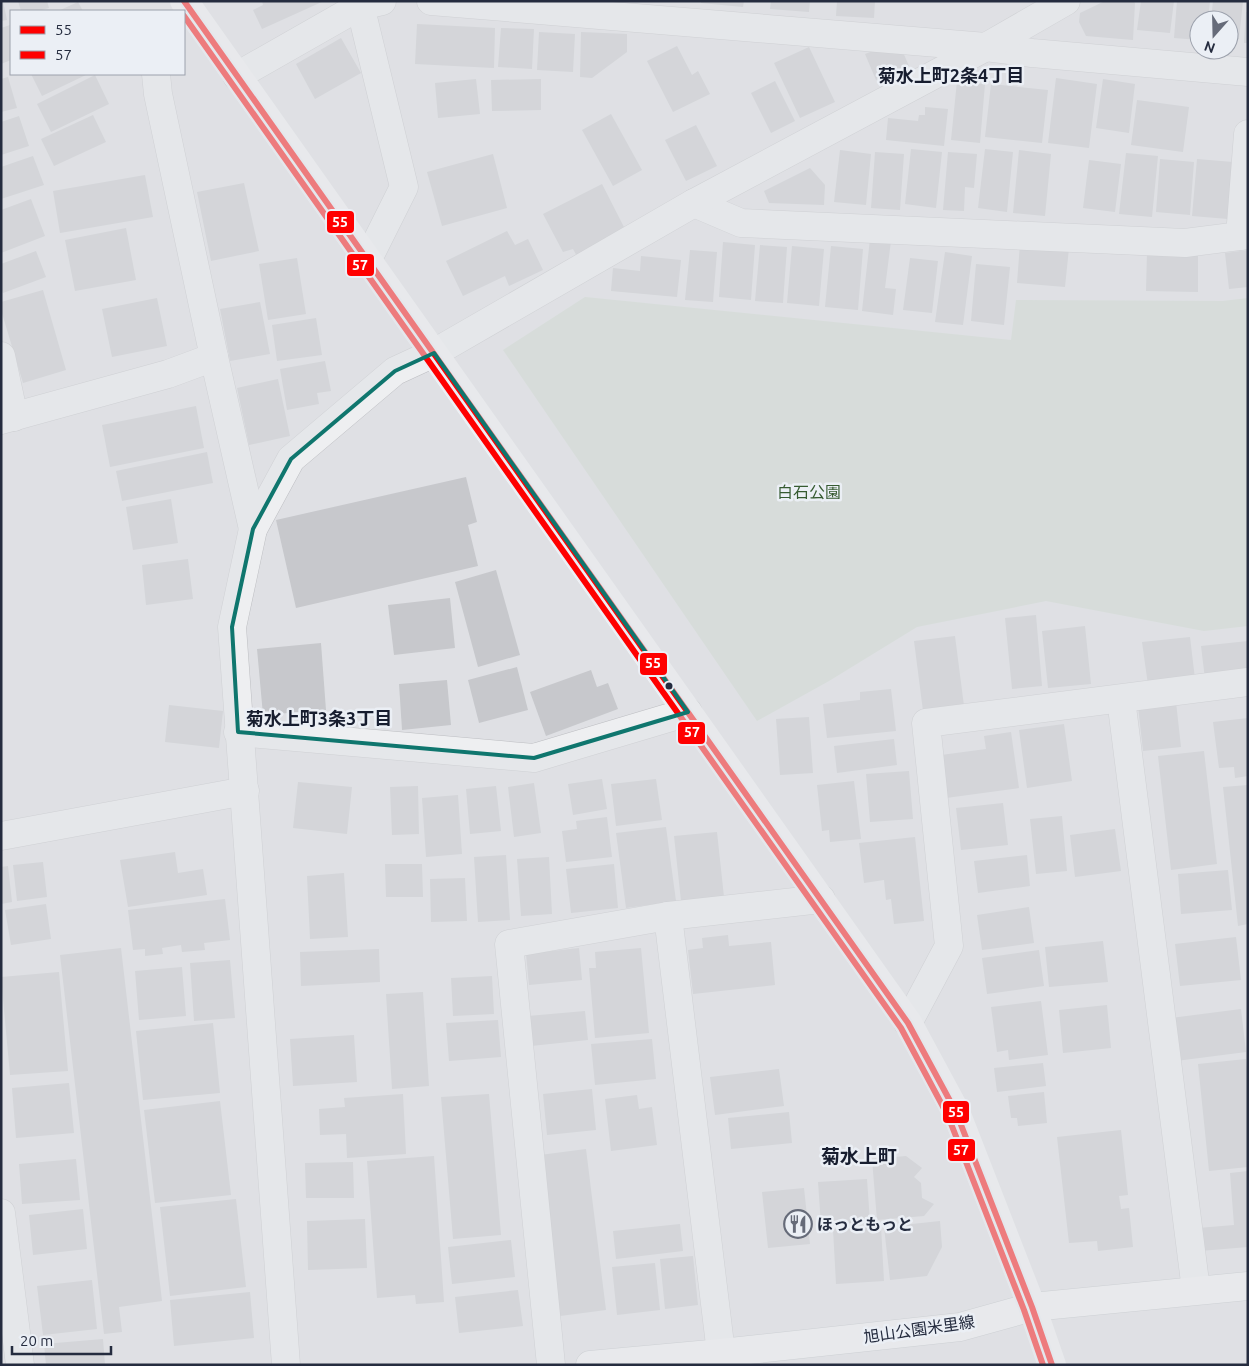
<svg xmlns="http://www.w3.org/2000/svg" width="1249" height="1366" viewBox="0 0 1249 1366" font-family="Ubuntu,'Noto Sans JP',sans-serif">
<style>
.green{fill:#ced8ce}
.building{fill:#c7c8cc}
.lines{fill:none;stroke-linecap:round;stroke-linejoin:round}
.street-casing{stroke:#bdbec2;stroke-width:29}
.primary-casing{stroke:#babdc2;stroke-width:29}
.street{stroke:#eeeff1;stroke-width:28}
.secondary{stroke:#f3f4f5;stroke-width:28}
.primary{stroke:#f3f4f5;stroke-width:28}
.bus-1-casing{stroke:#ebeff5;stroke-width:10}
.bus-2-casing{stroke:#ebeff5;stroke-width:10}
.bus-1{stroke:#f00;stroke-width:6}
.bus-2{stroke:#f00;stroke-width:6}
.marked{fill:none;stroke:#0f766e;stroke-width:4;stroke-linejoin:round}
.bus-dot{fill:#252c3f;stroke:#ebeff5;stroke-width:2}
.labels{text-anchor:middle;stroke-width:5;stroke-linejoin:round;paint-order:stroke}
.park-label{font-size:16px;fill:#365b31;stroke:#ebeff5}
.poi-label{font-size:16px;font-weight:bold;fill:#252c3f;stroke:#ebeff5;text-anchor:start}
.street-label{font-size:16px;fill:#252c3f;stroke:#ebeff5}
.neighbourhood-label{font-size:18px;font-weight:bold;fill:#171d2f;stroke:#ebeff5}
.quarter-label{font-size:19px;font-weight:bold;fill:#171d2f;stroke:#ebeff5}
.line-badge{stroke:#ebeff5;stroke-width:2}
.badge-label{font-size:14px;text-anchor:middle;font-weight:bold;fill:#fff}
</style>
<rect width="100%" height="100%" fill="#dfe0e4"/>
<path class="green" d="M585 297 1011 340 1016 300 1223 301 1248 298V626L1204 631 1046 601 917 627 829 681 757 721 503 350Z"/>
<g class="building">
<path d="M1 1H3L7 20 1 21Z"/>
<path d="M18 1H47L49 8 38 11H21Z"/>
<path d="M262 1H324L262 29 253 10 263 5Z"/>
<path d="M701 1H744L743 7 701 3Z"/>
<path d="M771 1H810L809 12 770 9Z"/>
<path d="M837 1H875L874 18 836 16Z"/>
<path d="M1105 1H1133L1135 3 1133 40 1086 36 1079 22 1080 13Z"/>
<path d="M1141 1H1174L1170 33 1137 30Z"/>
<path d="M1177 1H1210L1208 20H1199V40L1174 38Z"/>
<path d="M1213 1H1243L1239 39 1229 38V20H1211Z"/>
<path d="M78 2 83 11H58Z"/>
<path d="M1246 12H1248V43H1244Z"/>
<path d="M417 24 495 28 494 68 415 64Z"/>
<path d="M10 25 11 29V60L1 64V28Z"/>
<path d="M501 28 534 29 532 69 498 67Z"/>
<path d="M539 32 575 34 573 72 537 70Z"/>
<path d="M581 32 627 34V52L592 78 580 77Z"/>
<path d="M341 38 361 73 315 99 296 64Z"/>
<path d="M677 46 692 75 698 71 710 94 673 112 647 61Z"/>
<path d="M809 47 835 102 800 118 774 63Z"/>
<path d="M878 49 902 50 909 66 876 80 865 54Z"/>
<path d="M31 74H88L42 96Z"/>
<path d="M95 75 109 104 51 132 37 104Z"/>
<path d="M8 77 17 108 1 112V79Z"/>
<path d="M1056 78 1097 84 1089 148 1048 143Z"/>
<path d="M476 79 480 114 438 118 435 83Z"/>
<path d="M541 79V110L492 111 491 80Z"/>
<path d="M1103 79 1135 84 1129 133 1096 128Z"/>
<path d="M775 81 795 121 771 133 751 93Z"/>
<path d="M957 81 985 84 980 143 951 140Z"/>
<path d="M991 84 1048 90 1042 143 985 137Z"/>
<path d="M1137 100 1189 107 1183 152 1131 145Z"/>
<path d="M925 107 948 109 944 146 886 140 888 118 918 121 919 115H925Z"/>
<path d="M611 114 642 170 613 186 582 130Z"/>
<path d="M93 115 106 142 54 166 41 139Z"/>
<path d="M19 116 29 146 1 155V122Z"/>
<path d="M696 125 717 166 686 181 665 140Z"/>
<path d="M911 149 942 152 936 208 905 204Z"/>
<path d="M985 149 1013 152 1007 212 978 208Z"/>
<path d="M840 150 871 154 866 205 834 202Z"/>
<path d="M1019 150 1051 154 1045 216 1013 213Z"/>
<path d="M875 152 904 154 900 210 871 208Z"/>
<path d="M948 152 977 154 974 188 965 187 964 211 943 210Z"/>
<path d="M1126 153 1158 156 1152 217 1119 214Z"/>
<path d="M493 154 507 208 442 226 427 172Z"/>
<path d="M33 156 44 185 1 199V167Z"/>
<path d="M1160 159 1194 162 1190 215 1156 212Z"/>
<path d="M1197 159 1233 162 1228 219 1192 216Z"/>
<path d="M1089 160 1121 164 1115 212 1083 208Z"/>
<path d="M810 168 825 185 824 205 769 203 764 191Z"/>
<path d="M145 175 153 217 60 233 53 191Z"/>
<path d="M244 183 259 251 211 261 197 192Z"/>
<path d="M602 184 626 231 578 258 573 249 563 252 543 214Z"/>
<path d="M31 199 45 236 1 253V210Z"/>
<path d="M126 228 136 280 75 291 65 240Z"/>
<path d="M507 231 515 245 528 239 543 270 509 286 505 276 463 296 446 261Z"/>
<path d="M870 239 891 241 885 288 896 289 893 315 862 311Z"/>
<path d="M723 242 755 245 751 300 719 297Z"/>
<path d="M1020 244 1069 248 1065 287 1017 283Z"/>
<path d="M760 245 787 247 783 303 755 301Z"/>
<path d="M792 246 824 249 819 306 787 303Z"/>
<path d="M831 246 863 249 858 310 825 307Z"/>
<path d="M690 250 717 252 713 302 685 300Z"/>
<path d="M1248 250V287L1229 289 1225 253Z"/>
<path d="M36 251 46 277 3 293 1 289V264Z"/>
<path d="M945 252 972 256 963 325 935 322Z"/>
<path d="M1147 252H1198V292L1146 291Z"/>
<path d="M641 256 681 260 677 297 611 291 613 268 640 271Z"/>
<path d="M297 258 306 314 268 320 259 264Z"/>
<path d="M910 258 938 261 932 313 903 310Z"/>
<path d="M976 264 1010 267 1004 325 971 321Z"/>
<path d="M43 290 66 370 23 383 1 310V302Z"/>
<path d="M157 298 167 346 112 357 102 309Z"/>
<path d="M260 302 270 354 230 361 220 309Z"/>
<path d="M316 318 322 355 277 361 272 325Z"/>
<path d="M325 361 331 391 317 393 319 404 287 410 280 369Z"/>
<path d="M278 379 290 436 249 445 237 388Z"/>
<path d="M196 406 204 448 110 467 102 425Z"/>
<path d="M207 452 213 483 122 501 116 471Z"/>
<path d="M466 477 477 522 468 525 478 566 296 608 276 520Z"/>
<path d="M171 499 178 543 133 550 126 507Z"/>
<path d="M188 559 193 599 146 605 142 565Z"/>
<path d="M496 570 520 655 478 667 455 582Z"/>
<path d="M450 598 455 648 394 655 388 605Z"/>
<path d="M1036 615 1042 686 1012 689 1005 618Z"/>
<path d="M1085 626 1091 684 1048 688 1042 631Z"/>
<path d="M955 636 964 706 923 711 914 641Z"/>
<path d="M1190 637 1195 679 1148 685 1142 642Z"/>
<path d="M1248 641V674L1205 679 1201 646Z"/>
<path d="M321 643 326 710 263 715 257 649Z"/>
<path d="M517 667 528 710 479 723 468 680Z"/>
<path d="M591 670 597 687 608 683 618 709 546 736 530 692Z"/>
<path d="M447 680 451 725 402 730 399 684Z"/>
<path d="M891 689 896 731 827 738 823 704 860 700V692Z"/>
<path d="M1176 702 1181 747 1143 751 1138 706Z"/>
<path d="M169 705 223 711 219 748 165 742Z"/>
<path d="M809 717 813 773 780 775 776 719Z"/>
<path d="M1248 718V776L1235 778 1234 767 1219 768 1213 722Z"/>
<path d="M1064 724 1072 781 1027 788 1019 730Z"/>
<path d="M1011 732 1019 788 946 798 941 755 986 749 984 736Z"/>
<path d="M894 739 897 765 837 773 834 746Z"/>
<path d="M1204 751 1217 864 1171 870 1158 756Z"/>
<path d="M909 771 913 819 870 822 866 774Z"/>
<path d="M602 779 607 809 573 815 568 784Z"/>
<path d="M656 779 662 820 616 826 611 784Z"/>
<path d="M854 781 861 839 830 842 829 830 822 831 817 785Z"/>
<path d="M298 782 352 787 347 834 293 828Z"/>
<path d="M534 783 541 833 514 837 508 787Z"/>
<path d="M1248 785V924L1238 926 1223 787Z"/>
<path d="M418 786 419 834 392 835 390 787Z"/>
<path d="M496 786 501 831 470 834 466 789Z"/>
<path d="M458 795 462 854 426 857 422 798Z"/>
<path d="M1003 803 1008 845 961 850 956 808Z"/>
<path d="M1062 816 1067 871 1036 874 1030 819Z"/>
<path d="M607 817 612 857 566 862 562 831 577 829 576 821Z"/>
<path d="M666 827 676 901 626 908 616 833Z"/>
<path d="M1115 829 1121 871 1075 877 1070 835Z"/>
<path d="M717 832 724 897 681 901 674 836Z"/>
<path d="M915 837 924 921 894 924 891 899 886 900 884 880 864 883 859 843Z"/>
<path d="M175 852 178 873 203 869 207 895 128 907 120 860Z"/>
<path d="M506 855 510 920 478 922 474 857Z"/>
<path d="M1027 855 1030 886 978 893 974 861Z"/>
<path d="M549 857 552 914 521 916 517 859Z"/>
<path d="M43 862 47 897 17 901 13 865Z"/>
<path d="M385 864H422L423 897H386Z"/>
<path d="M614 864 618 908 571 913 566 869Z"/>
<path d="M8 866 12 902 1 904V867Z"/>
<path d="M1228 870 1232 910 1181 914 1178 874Z"/>
<path d="M344 873 348 937 310 939 307 876Z"/>
<path d="M465 878 467 921 431 922 430 879Z"/>
<path d="M225 899 230 940 204 943 205 950 182 952 181 945 162 948 163 954 145 956V949L133 950 128 910Z"/>
<path d="M46 904 51 939 11 945 5 910Z"/>
<path d="M1029 907 1034 943 982 950 977 915Z"/>
<path d="M728 935 729 946 771 942 775 985 693 994 688 950 703 948 702 938Z"/>
<path d="M1236 937 1241 980 1180 986 1175 944Z"/>
<path d="M1103 941 1108 982 1049 987 1045 947Z"/>
<path d="M121 948 162 1301 119 1307 122 1332 104 1334 60 955Z"/>
<path d="M579 948 582 980 529 985 526 954Z"/>
<path d="M641 948 649 1033 595 1038 589 968H596L595 952Z"/>
<path d="M379 949 380 982 301 986 300 952Z"/>
<path d="M1039 950 1044 986 987 994 982 958Z"/>
<path d="M230 960 235 1018 194 1021 190 963Z"/>
<path d="M182 967 186 1016 139 1020 135 971Z"/>
<path d="M59 972 68 1071 10 1075 1 977Z"/>
<path d="M492 976 494 1014 453 1016 451 978Z"/>
<path d="M423 992 429 1086 392 1089 386 994Z"/>
<path d="M1041 1001 1048 1055 1009 1060 1008 1050 997 1052 991 1007Z"/>
<path d="M1107 1005 1111 1048 1063 1053 1059 1010Z"/>
<path d="M1241 1009 1246 1052 1176 1061 1171 1018Z"/>
<path d="M585 1011 588 1040 531 1046 528 1016Z"/>
<path d="M498 1020 501 1057 449 1061 446 1023Z"/>
<path d="M213 1023 220 1093 143 1100 136 1031Z"/>
<path d="M354 1035 357 1082 293 1086 290 1039Z"/>
<path d="M652 1039 656 1079 595 1085 591 1044Z"/>
<path d="M1246 1059 1248 1078V1167L1209 1171 1198 1064Z"/>
<path d="M1043 1063 1046 1086 997 1092 994 1068Z"/>
<path d="M779 1069 784 1106 715 1115 710 1077Z"/>
<path d="M69 1083 74 1133 16 1138 12 1088Z"/>
<path d="M592 1089 596 1130 547 1135 543 1094Z"/>
<path d="M1044 1092 1047 1123 1018 1126 1017 1118H1011L1008 1096Z"/>
<path d="M403 1094 406 1154 347 1158 346 1134 320 1135 319 1109 345 1107 344 1098Z"/>
<path d="M489 1094 501 1235 453 1239 441 1097Z"/>
<path d="M637 1095 639 1109 652 1107 657 1145 611 1151 605 1099Z"/>
<path d="M220 1101 231 1195 155 1203 144 1110Z"/>
<path d="M789 1112 792 1143 731 1149 728 1118Z"/>
<path d="M1121 1130 1128 1195 1119 1196 1121 1209 1129 1208 1133 1247 1098 1251 1097 1241 1069 1243 1057 1137Z"/>
<path d="M586 1149 606 1310 560 1316 540 1155Z"/>
<path d="M434 1156 444 1302 416 1304 415 1295 377 1298 367 1161Z"/>
<path d="M906 1156 922 1168 914 1177 921 1183 922 1198 934 1204 924 1216 877 1220 872 1159Z"/>
<path d="M76 1159 80 1200 22 1204 19 1164Z"/>
<path d="M353 1162 354 1198H306L305 1163Z"/>
<path d="M1248 1171V1247L1200 1251 1198 1228 1234 1225 1230 1173Z"/>
<path d="M867 1179 870 1222 821 1225 818 1182Z"/>
<path d="M804 1188 810 1244 768 1248 762 1192Z"/>
<path d="M236 1199 246 1287 170 1296 160 1207Z"/>
<path d="M83 1209 87 1249 33 1255 29 1215Z"/>
<path d="M365 1219 367 1268 308 1270 307 1221Z"/>
<path d="M940 1221 942 1247 927 1276 890 1280 884 1227Z"/>
<path d="M680 1224 683 1251 616 1259 613 1231Z"/>
<path d="M881 1226 884 1281 836 1284 833 1229Z"/>
<path d="M511 1240 515 1277 452 1284 448 1247Z"/>
<path d="M693 1256 698 1305 665 1309 660 1259Z"/>
<path d="M655 1263 660 1310 617 1315 612 1267Z"/>
<path d="M92 1280 97 1329 43 1335 37 1286Z"/>
<path d="M518 1290 523 1326 459 1333 455 1297Z"/>
<path d="M250 1292 254 1338 174 1346 170 1300Z"/>
<path d="M103 1339 105 1365H46L44 1344Z"/>
</g>
<g class="lines">
<defs>
<g id="street">
<path d="M359 1 404 187 368 259"/>
<path d="M431 1 986 47 1032 53 1248 72"/>
<path d="M156 74 158 94 214 357 253 529"/>
<path d="M237 76 360 6 382 1"/>
<path d="M694 203 741 223 1185 243 1248 235"/>
<path d="M1240 236 1248 134"/>
<path d="M1 356 14 417"/>
<path d="M1 420 168 374 214 357"/>
<path d="M1121 699 1196 1290"/>
<path d="M238 732 534 758 688 712"/>
<path d="M1 836 245 791"/>
<path d="M668 916 821 899"/>
<path d="M908 1023 949 946 926 723 1248 682"/>
<path d="M1 1213 20 1365"/>
<path d="M286 1365 232 627 253 529 291 459 395 371 434 353 694 203 986 47 1066 1"/>
<path d="M551 1365 509 944 668 916 721 1353"/>
</g>
<path id="primary" d="M590 1365 721 1353 960 1327 1032 1307 1248 1286"/>
</defs>
<use href="#street" class="street-casing"/>
<use href="#primary" class="primary-casing"/>
<use href="#street" class="street"/>
<path class="secondary" d="M184 1 908 1023 956 1112 1032 1307 1052 1365"/>
<use href="#primary" class="primary"/>
<defs>
<path id="bus-1" d="M184 1 908 1023 956 1112 1032 1307 1052 1365"/>
<path id="bus-2" d="M184 16 901 1028 948 1116 1024 1310 1043 1365"/>
</defs>
<use href="#bus-1" class="bus-1-casing"/>
<use href="#bus-2" class="bus-2-casing"/>
<use href="#bus-1" class="bus-1"/>
<use href="#bus-2" class="bus-2"/>
</g>
<path d="M0 0H1249V1366H0ZM434 353 688 712 534 758 238 732 232 627 253 529 291 459 395 371Z" fill="#dfe0e4" fill-opacity=".55" fill-rule="evenodd"/>
<path class="marked" d="M434 353 688 712 534 758 238 732 232 627 253 529 291 459 395 371Z"/>
<defs>
<symbol id="restaurant-ring" viewBox="-11 -11 22 22"><circle r="9.5" fill="#ebeff5" stroke="#666b79" stroke-width="1.5"/><path d="M-5-6h1v4h1v-4h1v4h1v-4h1v5L-1.5 .5V6h-2V.5L-5-1ZM5-6V6H3V1.5H1.5Q1.5-4 5-6Z" fill="#666b79"/></symbol>
</defs>
<g fill-rule="evenodd">
<use href="#restaurant-ring" x="782" y="1208" width="32" height="32"/>
</g>
<circle class="bus-dot" cx="669" cy="686" r="4.5"/>
<g class="labels">
<g class="park-label">
<text x="809" y="498">白石公園</text>
</g>
<g class="poi-label">
<text x="817" y="1230">ほっともっと</text>
</g>
<g class="street-label">
<text transform="translate(919 1329) rotate(-8)" y="6">旭山公園米里線</text>
</g>
<g class="neighbourhood-label">
<text x="951" y="82">菊水上町2条4丁目</text>
<text x="319" y="725">菊水上町3条3丁目</text>
</g>
<g class="quarter-label">
<text x="859" y="1163">菊水上町</text>
</g>
</g>
<g class="line-badge">
<rect x="326" y="210" width="29" height="24" rx="5" fill="#f00"/>
<rect x="346" y="253" width="29" height="24" rx="5" fill="#f00"/>
<rect x="639" y="652" width="29" height="24" rx="5" fill="#f00"/>
<rect x="677" y="721" width="29" height="24" rx="5" fill="#f00"/>
<rect x="942" y="1100" width="28" height="24" rx="5" fill="#f00"/>
<rect x="947" y="1138" width="29" height="24" rx="5" fill="#f00"/>
</g>
<g class="badge-label">
<text x="340" y="227">55</text>
<text x="360" y="270">57</text>
<text x="653" y="668">55</text>
<text x="692" y="737">57</text>
<text x="956" y="1117">55</text>
<text x="961" y="1155">57</text>
</g>
<rect width="1249" height="1366" fill="none" stroke="#252c3f" stroke-width="5"/>
<rect x="10" y="10" width="175" height="65" fill="#ebeff5" stroke="#9ca1ac"/>
<rect x="20" y="26" width="25" height="8" fill="#ff0000" stroke="#9ca1ac"/>
<text x="55" y="35" font-size="15" fill="#252c3f">55</text>
<rect x="20" y="51" width="25" height="8" fill="#ff0000" stroke="#9ca1ac"/>
<text x="55" y="60" font-size="15" fill="#252c3f">57</text>
<g transform="translate(1214 35) rotate(200)"><circle r="24" fill="#ebeff5" stroke="#9ca1ac"/>
<path d="M0-4L9 19L0 12L-9 19Z" fill="#666b79"/>
<text y="-8" font-size="14" font-weight="bold" text-anchor="middle" fill="#252c3f">N</text>
</g>
<path d="M12 1346v8h99v-8" fill="none" stroke="#252c3f" stroke-width="2.5"/>
<text x="20" y="1346" font-size="15" fill="#252c3f" stroke="#ebeff5" stroke-width="4" paint-order="stroke">20 m</text>
</svg>
